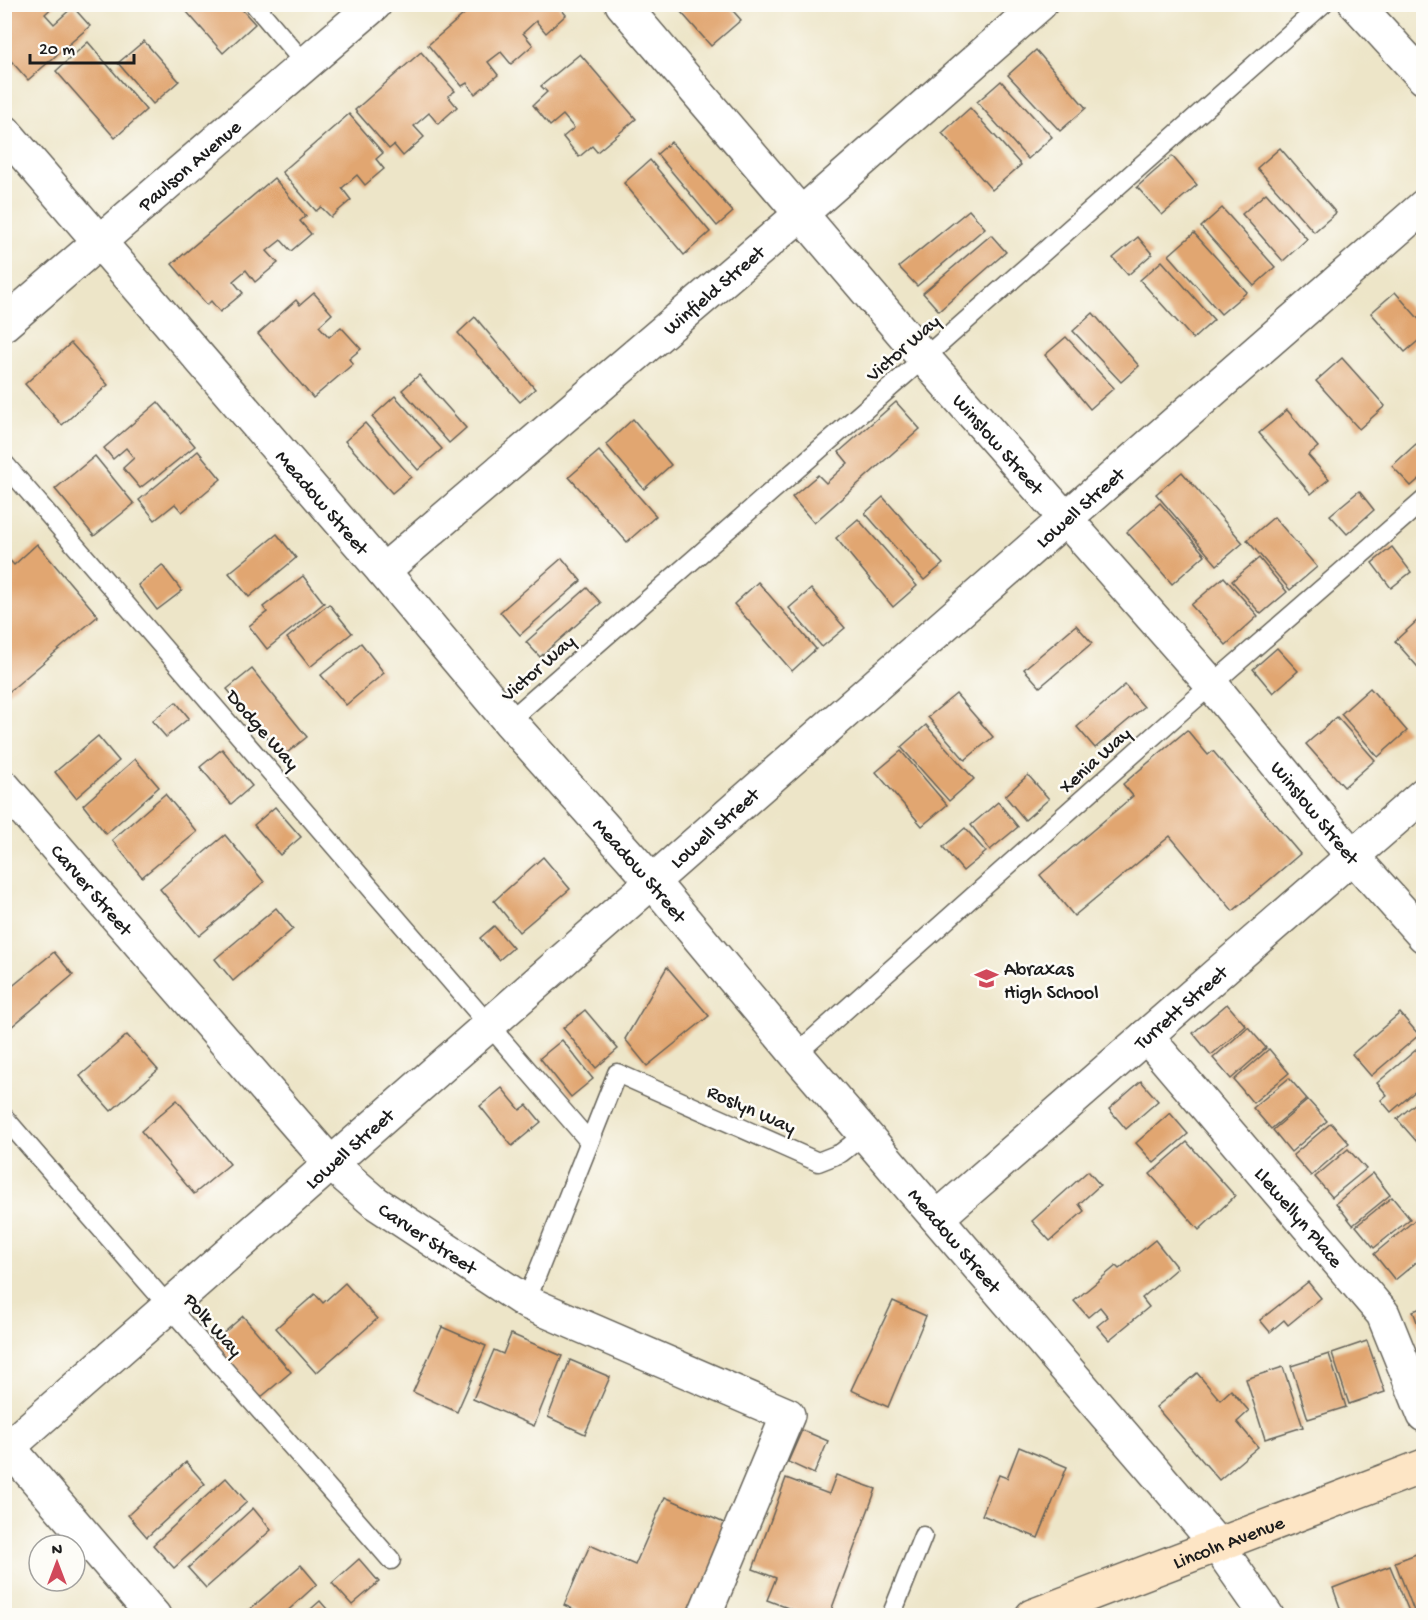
<svg xmlns="http://www.w3.org/2000/svg" width="1428" height="1620" viewBox="0 0 1428 1620" font-family="'Gochi Hand',sans-serif">
<style>
.building{fill:#e1a671}
.lines{fill:none;stroke-linecap:round;stroke-linejoin:round}
.lane-casing{stroke:#656258;stroke-width:21}
.street-casing{stroke:#656258;stroke-width:36}
.secondary-casing{stroke:#656258;stroke-width:36}
.lane{stroke:#fff;stroke-width:18}
.street{stroke:#fff;stroke-width:33}
.secondary{stroke:#fde5c5;stroke-width:33}
.labels{text-anchor:middle;stroke-width:5;stroke-linejoin:round;paint-order:stroke}
.street-label{font-size:20px;fill:#1c1c1c;stroke:#fdfcf7}
.poi-label{font-size:20px;fill:#1c1c1c;stroke:#fdfcf7;text-anchor:start}
</style>
<rect width="100%" height="100%" fill="#fdfcf7"/>
<filter id="ink" filterUnits="userSpaceOnUse"><feTurbulence type="fractalNoise" baseFrequency=".0167" numOctaves="2"/><feDisplacementMap in="SourceGraphic" scale="12" xChannelSelector="R" yChannelSelector="G"/><feConvolveMatrix kernelMatrix="1 2 1 2 8 2 1 2 1" color-interpolation-filters="sRGB"/></filter>
<filter id="wash" filterUnits="userSpaceOnUse"><feTurbulence type="fractalNoise" baseFrequency=".008" numOctaves="4" result="noise"/><feDisplacementMap in="SourceGraphic" scale="24" xChannelSelector="R" yChannelSelector="G"/><feGaussianBlur stdDeviation="1.35" result="paint"/><feColorMatrix in="noise" values="0 0 0 0 0 0 0 0 0 0 0 0 0 0 0 0 0 1.4 0 .05"/><feComposite in="paint" operator="in"/></filter>
<g filter="url(#wash)">
<rect width="100%" height="100%" fill="#ede5c8"/>
<g id="blocks">
<g class="building">
<path d="M8 4H56L45 14 54 24 73 7 90 26 28 80 4 53V8Z"/>
<path d="M180 4H237L255 24 223 53Z"/>
<path d="M476 4H557L566 15 546 33 536 21 523 33 533 45 511 64 501 52 488 62 498 75 475 94 467 83 462 86 428 45Z"/>
<path d="M689 4H727L741 20 711 46 681 12Z"/>
<path d="M144 41 179 81 153 104 118 63Z"/>
<path d="M88 42 146 110 115 138 56 71Z"/>
<path d="M1036 50 1086 108 1060 131 1008 75Z"/>
<path d="M421 52 455 91 448 96 457 107 438 124 429 113 414 126 424 137 403 156 394 145 389 149 355 110Z"/>
<path d="M580 54 636 119 597 152 592 146 579 157 563 137 574 128 563 115 550 126 533 105 547 92 541 86Z"/>
<path d="M1001 81 1052 137 1028 159 977 102Z"/>
<path d="M970 108 1021 165 992 190 942 133Z"/>
<path d="M349 114 383 153 376 159 384 169 365 185 357 175 342 188 351 200 331 217 321 207 316 211 282 172Z"/>
<path d="M671 142 733 212 717 226 657 154Z"/>
<path d="M1280 148 1336 213 1314 232 1257 168Z"/>
<path d="M1172 156 1197 185 1162 215 1137 187Z"/>
<path d="M650 160 710 232 684 255 624 183Z"/>
<path d="M274 178 306 216 300 221 311 234 291 251 281 240 267 251 278 263 255 282 246 270 233 281 243 293 220 312 211 301 207 305 172 264Z"/>
<path d="M1266 193 1307 239 1283 261 1242 214Z"/>
<path d="M1222 208 1275 267 1254 286 1201 227Z"/>
<path d="M969 210 985 228 917 286 899 267Z"/>
<path d="M1194 233 1247 292 1221 314 1169 255Z"/>
<path d="M991 235 1006 252 939 311 923 293Z"/>
<path d="M1138 237 1152 254 1128 275 1113 258Z"/>
<path d="M1162 261 1214 320 1193 339 1140 280Z"/>
<path d="M1395 292 1424 325V336L1405 352 1371 313Z"/>
<path d="M314 293 332 314 319 326 329 337 341 327 361 349 349 359 353 364 313 398 258 334 296 300 300 305Z"/>
<path d="M1093 313 1139 366 1121 382 1073 331Z"/>
<path d="M475 317 535 389 520 402 458 333Z"/>
<path d="M1066 337 1114 388 1090 409 1045 355Z"/>
<path d="M71 343 108 385 62 425 25 384Z"/>
<path d="M1342 358 1385 406 1359 429 1316 381Z"/>
<path d="M419 375 466 428 449 443 402 390Z"/>
<path d="M395 396 442 449 418 470 372 417Z"/>
<path d="M158 402 195 446 154 479 153 478 140 488 123 468 134 458 126 448 113 459 104 448Z"/>
<path d="M896 402 920 429 814 523 792 497 818 475 826 483 848 463 839 452Z"/>
<path d="M1287 410 1318 447 1308 455 1329 479 1311 494 1259 433Z"/>
<path d="M633 419 671 465 644 489 606 444Z"/>
<path d="M365 423 411 477 392 493 345 441Z"/>
<path d="M1416 444 1424 453V475L1411 486 1392 466Z"/>
<path d="M198 451 221 479 182 512 175 504 155 520 139 500Z"/>
<path d="M599 451 656 516 627 542 569 477Z"/>
<path d="M95 456 134 504 94 536 55 489Z"/>
<path d="M1182 472 1243 543 1217 565 1156 494Z"/>
<path d="M1359 491 1374 510 1347 534 1330 515Z"/>
<path d="M883 497 943 564 924 580 865 513Z"/>
<path d="M1160 503 1205 555 1172 584 1127 532Z"/>
<path d="M1274 517 1317 567 1290 590 1247 540Z"/>
<path d="M858 519 917 586 893 607 836 538Z"/>
<path d="M277 534 296 558 249 597 229 573Z"/>
<path d="M37 544 98 616 4 696V554L14 565Z"/>
<path d="M1392 547 1411 572 1391 588 1372 563Z"/>
<path d="M562 558 581 581 520 635 500 612Z"/>
<path d="M1259 558 1287 592 1261 614 1232 581Z"/>
<path d="M162 565 182 591 157 610 138 585Z"/>
<path d="M303 576 324 603 267 649 249 626 267 612 263 607Z"/>
<path d="M1224 577 1258 616 1226 645 1191 605Z"/>
<path d="M758 582 816 649 792 671 734 604Z"/>
<path d="M587 588 601 603 540 657 526 642Z"/>
<path d="M811 589 845 628 822 647 789 608Z"/>
<path d="M329 604 352 633 310 667 287 638Z"/>
<path d="M1418 620 1424 627V674L1395 641Z"/>
<path d="M1076 625 1092 643 1040 687 1024 669Z"/>
<path d="M361 643 384 673 346 705 321 675Z"/>
<path d="M1277 648 1298 671 1273 693 1253 669Z"/>
<path d="M252 669 307 737 283 756 227 689Z"/>
<path d="M1125 685 1144 707 1095 748 1077 727Z"/>
<path d="M1370 688 1407 731 1378 757 1341 714Z"/>
<path d="M956 694 993 737 965 760 928 717Z"/>
<path d="M176 702 189 718 166 737 152 721Z"/>
<path d="M1337 717 1375 760 1344 787 1306 744Z"/>
<path d="M926 725 974 779 949 801 901 747Z"/>
<path d="M1187 730 1208 755 1213 751 1300 854 1233 911 1170 836 1074 916 1040 875 1133 796 1123 784Z"/>
<path d="M98 736 119 761 76 798 55 772Z"/>
<path d="M222 749 252 786 231 804 200 767Z"/>
<path d="M901 751 947 805 922 826 876 772Z"/>
<path d="M135 759 159 787 106 834 83 805Z"/>
<path d="M1028 775 1049 799 1025 820 1005 796Z"/>
<path d="M165 794 197 832 142 877 112 840Z"/>
<path d="M998 802 1018 827 990 850 971 825Z"/>
<path d="M275 807 301 837 280 855 254 825Z"/>
<path d="M965 828 986 852 963 871 943 847Z"/>
<path d="M225 835 264 882 199 936 160 889Z"/>
<path d="M543 857 570 889 519 932 494 901Z"/>
<path d="M276 908 293 929 233 981 215 959Z"/>
<path d="M494 926 513 948 499 960 480 938Z"/>
<path d="M54 952 73 975 4 1033V993Z"/>
<path d="M667 967 709 1016 647 1066 625 1039Z"/>
<path d="M1227 1004 1246 1026 1211 1055 1193 1033Z"/>
<path d="M585 1010 618 1049 596 1068 563 1028Z"/>
<path d="M1400 1013 1419 1035 1371 1076 1352 1054Z"/>
<path d="M1248 1027 1266 1048 1231 1079 1213 1058Z"/>
<path d="M127 1035 158 1070 111 1111 80 1076Z"/>
<path d="M562 1040 593 1079 571 1097 540 1058Z"/>
<path d="M1424 1043V1084L1391 1112 1381 1100 1387 1095 1377 1083Z"/>
<path d="M1269 1049 1289 1073 1253 1103 1234 1080Z"/>
<path d="M1289 1078 1307 1099 1271 1129 1253 1108Z"/>
<path d="M1141 1081 1158 1101 1126 1129 1109 1109Z"/>
<path d="M502 1088 520 1110 527 1105 541 1122 512 1146 480 1106Z"/>
<path d="M1424 1096V1136L1417 1142 1397 1119Z"/>
<path d="M177 1100 230 1164 194 1194 141 1131Z"/>
<path d="M1308 1100 1327 1121 1291 1152 1273 1130Z"/>
<path d="M1170 1113 1188 1134 1154 1163 1136 1143Z"/>
<path d="M1331 1123 1349 1143 1311 1176 1293 1155Z"/>
<path d="M1187 1142 1235 1196 1199 1230 1150 1174Z"/>
<path d="M1348 1149 1366 1169 1332 1197 1315 1177Z"/>
<path d="M1088 1171 1100 1185 1079 1204 1084 1211 1050 1241 1032 1221Z"/>
<path d="M1373 1173 1390 1195 1353 1225 1336 1203Z"/>
<path d="M1392 1197 1410 1219 1374 1248 1356 1226Z"/>
<path d="M1416 1219 1424 1228V1256L1395 1280 1374 1254Z"/>
<path d="M1155 1240 1177 1268 1142 1298 1149 1307 1109 1340 1097 1326 1108 1317 1100 1307 1088 1317 1074 1301 1116 1266 1119 1269Z"/>
<path d="M1308 1282 1321 1298 1288 1325 1284 1320 1270 1332 1260 1320Z"/>
<path d="M345 1283 377 1319 316 1373 276 1328 315 1294 323 1303Z"/>
<path d="M893 1301 926 1316 888 1407 851 1390Z"/>
<path d="M1424 1307V1338H1423L1413 1311Z"/>
<path d="M243 1316 291 1372 260 1398 212 1343Z"/>
<path d="M442 1327 486 1346 457 1412 413 1392Z"/>
<path d="M511 1334 562 1356 534 1426 473 1399 494 1350 503 1354Z"/>
<path d="M1367 1341 1385 1392 1349 1404 1332 1353Z"/>
<path d="M1329 1354 1346 1407 1308 1419 1291 1366Z"/>
<path d="M570 1360 610 1377 585 1434 548 1417Z"/>
<path d="M1283 1367 1303 1427 1265 1439 1246 1379Z"/>
<path d="M1197 1373 1220 1400 1231 1390 1249 1411 1237 1422 1258 1447 1219 1480 1156 1407Z"/>
<path d="M802 1430 828 1441 814 1474 788 1462Z"/>
<path d="M1019 1447 1067 1467 1038 1538 982 1515 999 1475 1007 1478Z"/>
<path d="M186 1462 205 1484 147 1537 128 1515Z"/>
<path d="M836 1475 876 1489 829 1616H809L767 1600 776 1578 753 1569 786 1478 829 1494Z"/>
<path d="M226 1478 247 1502 174 1568 153 1545Z"/>
<path d="M665 1497 731 1526 692 1616H589L564 1605 590 1545 635 1565Z"/>
<path d="M253 1508 271 1530 206 1588 188 1568Z"/>
<path d="M1424 1551V1616H1416L1395 1562Z"/>
<path d="M359 1559 379 1582 352 1605 332 1583Z"/>
<path d="M301 1565 317 1584 282 1616H242Z"/>
<path d="M1390 1566 1411 1616H1343L1333 1588Z"/>
<path d="M320 1601 333 1616H303Z"/>
</g>
</g>
</g>
<g filter="url(#ink)">
<use href="#blocks" fill-opacity="0" stroke="#656258" stroke-width="1.5"/>
<g class="lines">
<defs>
<g id="lane">
<path d="M254 4 306 65"/>
<path d="M4 463 588 1140"/>
<path d="M509 721 924 358 1323 4"/>
<path d="M796 1054 1186 707 1424 500"/>
<path d="M4 1117C132 1266 262 1412 391 1560"/>
<path d="M526 1302 617 1073 818 1162 841 1153 865 1134"/>
<path d="M891 1616 923 1536"/>
</g>
<g id="street">
<path id="s1" d="M622 4 924 358 1212 685 1353 857 1424 936"/>
<path d="M1356 4 1424 78"/>
<path id="s2" d="M4 131 383 571 509 721 651 880 796 1054 1191 1514 1218 1546 1267 1616"/>
<path id="s3" d="M4 324 375 4"/>
<path id="s4" d="M383 571 801 214 1040 4"/>
<path id="s5" d="M4 787 331 1164 376 1203 526 1302 788 1415 704 1616"/>
<path id="s6" d="M1146 1036 1383 1314 1424 1415"/>
<path id="s7" d="M937 1218 1424 794"/>
<path d="M4 1442 154 1616"/>
<path id="s8" d="M4 1451C477 1035 949 619 1424 206"/>
</g>
<g id="secondary">
<path id="s9" d="M1032 1616 1424 1466"/>
</g>
</defs>
<use href="#lane" class="lane-casing"/>
<use href="#street" class="street-casing"/>
<use href="#secondary" class="secondary-casing"/>
<use href="#lane" class="lane"/>
<use href="#street" class="street"/>
<use href="#secondary" class="secondary"/>
</g>
</g>
<defs>
<symbol id="school-bare" viewBox="-9 -9 18 18"><path d="M0-5L7-2L0 1L-7-2ZM-4 1L0 2.5L4 1V4Q0 6-4 4Z" fill="#d1495b" stroke="#fdfcf7" stroke-width="2.5" paint-order="stroke"/></symbol>
</defs>
<g fill-rule="evenodd">
<use href="#school-bare" x="970" y="962" width="33" height="33"/>
</g>
<g class="labels">
<g class="street-label">
<text dy="7" stroke="none"><textPath href="#s3" startOffset="244">Paulson Avenue</textPath></text>
<text dy="7" stroke="none"><textPath href="#s4" startOffset="434">Winfield Street</textPath></text>
<text transform="translate(902 347) rotate(-41)" y="7">Victor Way</text>
<text dy="7" stroke="none"><textPath href="#s1" startOffset="579">Winslow Street</textPath></text>
<text dy="7" stroke="none"><textPath href="#s2" startOffset="489">Meadow Street</textPath></text>
<text dy="7" stroke="none"><textPath href="#s8" startOffset="1431">Lowell Street</textPath></text>
<text transform="translate(537 667) rotate(-41)" y="7">Victor Way</text>
<text transform="translate(264 729) rotate(49)" y="7">Dodge Way</text>
<text transform="translate(1094 759) rotate(-42)" y="7">Xenia Way</text>
<text dy="7" stroke="none"><textPath href="#s1" startOffset="1065">Winslow Street</textPath></text>
<text dy="7" stroke="none"><textPath href="#s8" startOffset="945">Lowell Street</textPath></text>
<text dy="7" stroke="none"><textPath href="#s2" startOffset="975">Meadow Street</textPath></text>
<text dy="7" stroke="none"><textPath href="#s5" startOffset="135">Carver Street</textPath></text>
<text dy="7" stroke="none"><textPath href="#s7" startOffset="322">Turrett Street</textPath></text>
<text transform="translate(752 1108) rotate(24)" y="7">Roslyn Way</text>
<text dy="7" stroke="none"><textPath href="#s8" startOffset="459">Lowell Street</textPath></text>
<text dy="7" stroke="none"><textPath href="#s6" startOffset="237">Llewellyn Place</textPath></text>
<text dy="7" stroke="none"><textPath href="#s5" startOffset="621">Carver Street</textPath></text>
<text dy="7" stroke="none"><textPath href="#s2" startOffset="1461">Meadow Street</textPath></text>
<text transform="translate(214 1324) rotate(48)" y="7">Polk Way</text>
<text dy="7" stroke="none"><textPath href="#s9" startOffset="210">Lincoln Avenue</textPath></text>
</g>
<g class="poi-label">
<text x="1004" y="975">Abraxas<tspan x="1004" dy="23">High School</tspan></text>
</g>
</g>
<rect width="1428" height="1620" fill="none" stroke="#fdfcf7" stroke-width="24"/>
<g transform="translate(57 1563)"><circle r="28" fill="#fdfcf7" stroke="#a3a29f" stroke-width="1.5"/>
<path d="M0-4.5L10 22L0 15L-10 22Z" fill="#d1495b"/>
<text y="-9" font-size="16" font-weight="bold" text-anchor="middle" fill="#1c1c1c">N</text>
</g>
<path d="M30 54v9h104v-9" fill="none" stroke="#1c1c1c" stroke-width="3"/>
<text x="39" y="54" font-size="18" fill="#1c1c1c" stroke="#fdfcf7" stroke-width="4.5" paint-order="stroke">20 m</text>
</svg>
